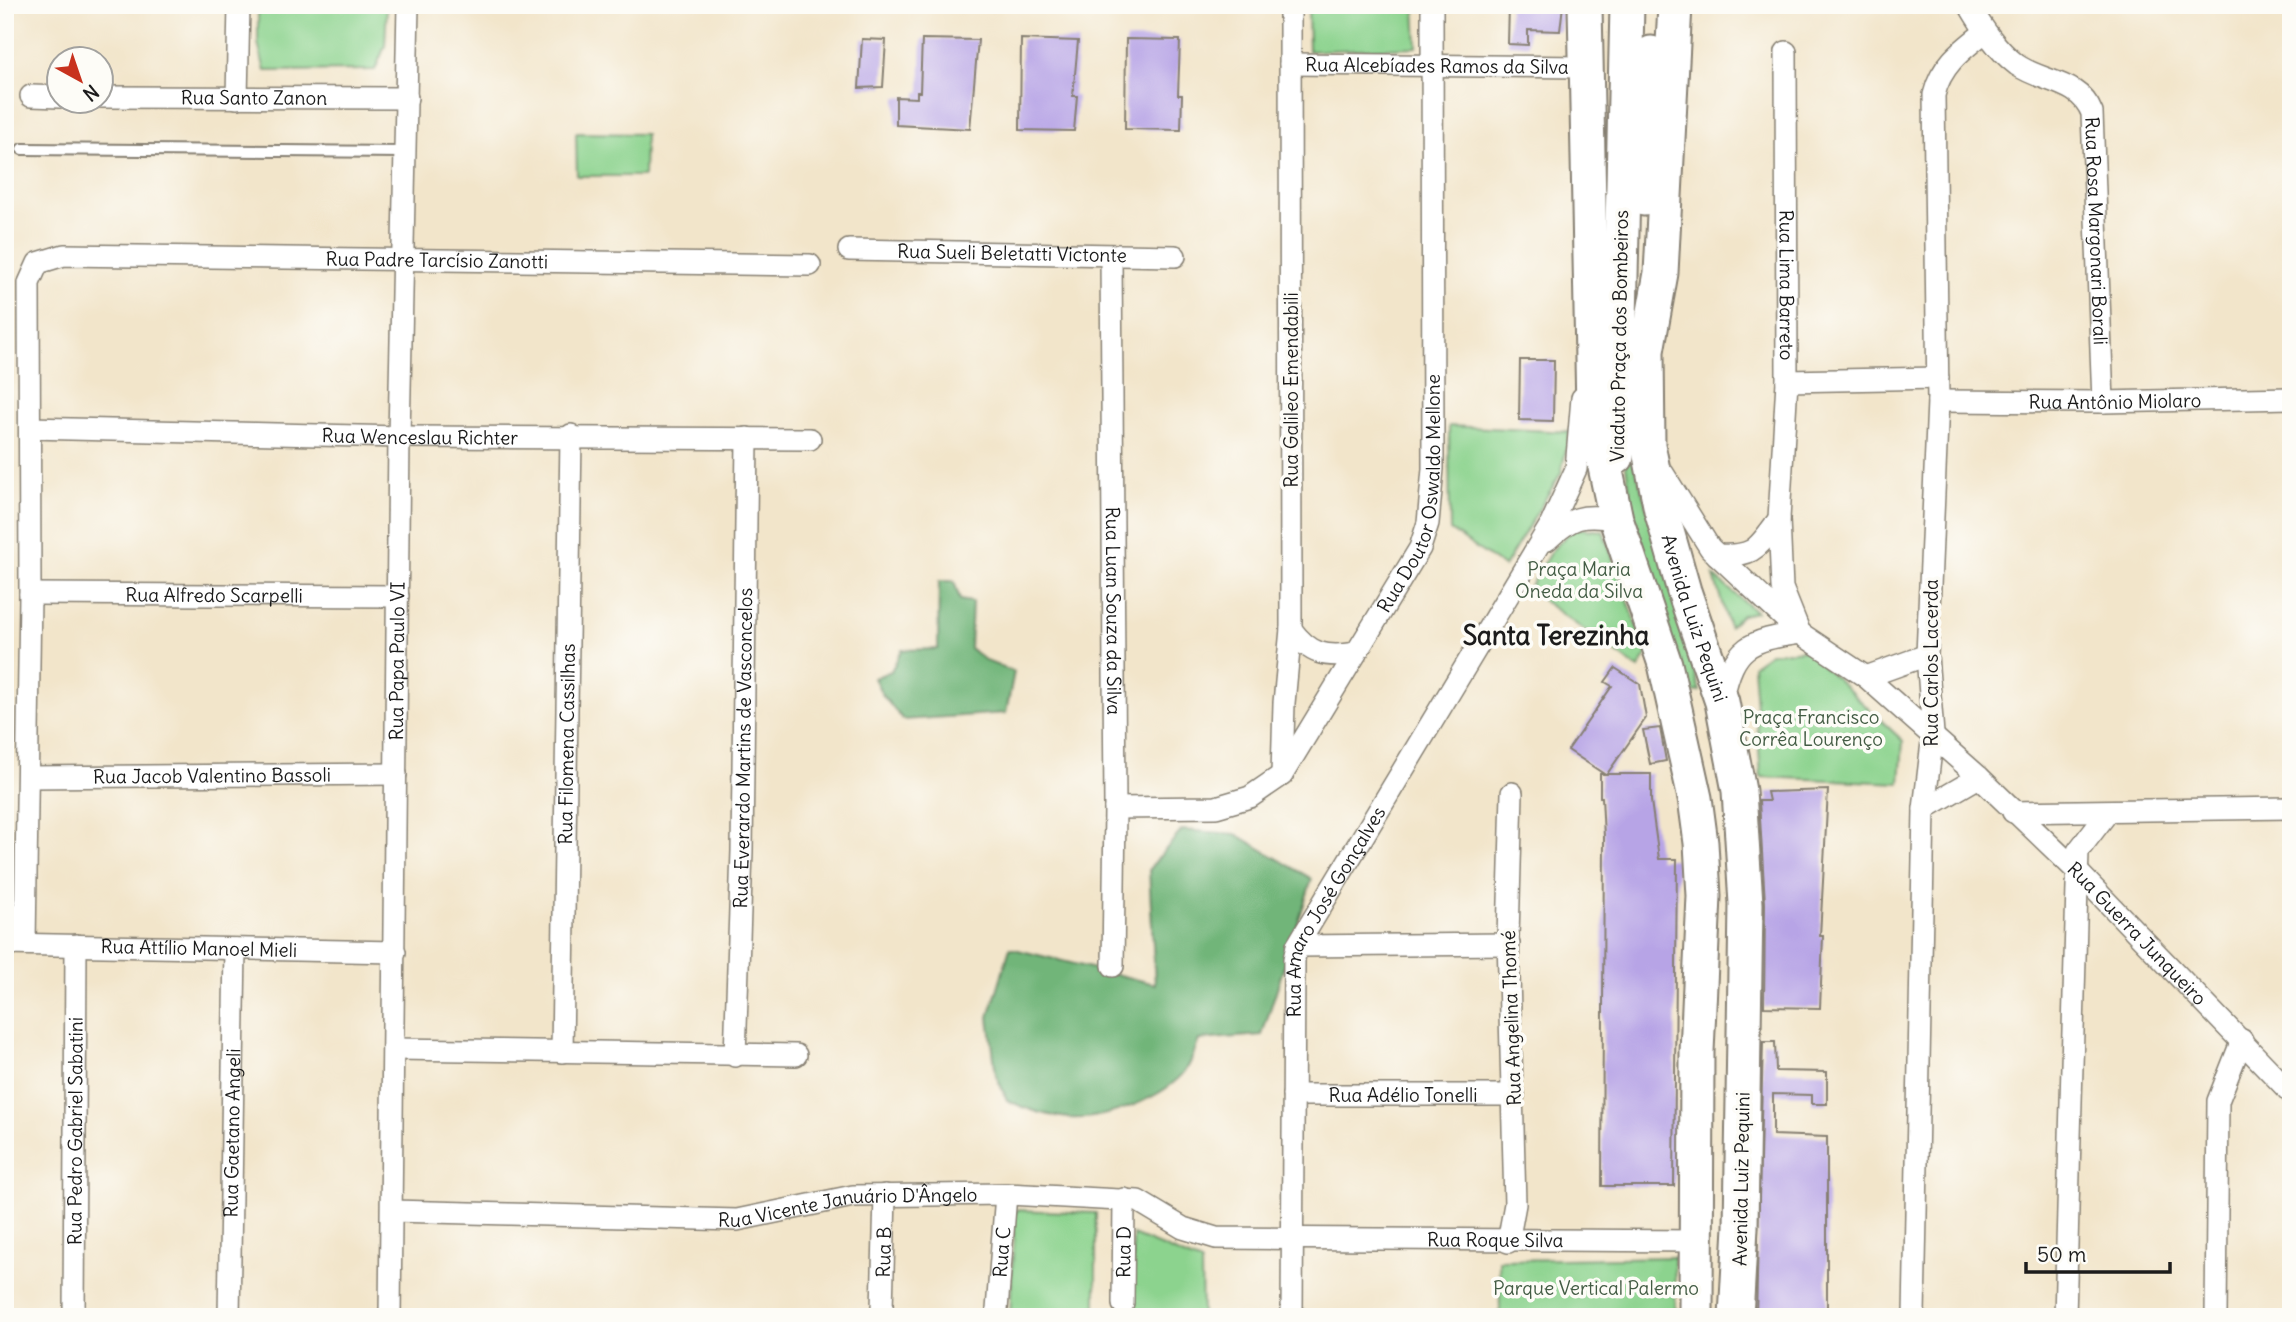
<svg xmlns="http://www.w3.org/2000/svg" width="2296" height="1322" viewBox="0 0 2296 1322" font-family="Delius,sans-serif">
<style>
.green{fill:#8cd38e;stroke:#547855;stroke-width:2}
.forest{fill:#71b579;stroke:#46684a;stroke-width:2}
.building{fill:#b7a4e6}
.lines{fill:none;stroke-linecap:round;stroke-linejoin:round}
.service-casing{stroke:#878073;stroke-width:14}
.minor-casing{stroke:#878073;stroke-width:24}
.primary-casing{stroke:#878073;stroke-width:37}
.service{stroke:#fff;stroke-width:10}
.minor{stroke:#fff;stroke-width:21}
.primary{stroke:#fff;stroke-width:33}
.labels{text-anchor:middle;stroke-width:7;stroke-linejoin:round;paint-order:stroke}
.street-label{font-size:19px;fill:#1c1c1c;stroke:#fdfcf7}
.park-label{font-size:19px;fill:#435c44;stroke:#fdfcf7}
.district-label{font-size:26px;font-weight:bold;fill:#1c1c1c;stroke:#fdfcf7}
</style>
<rect width="100%" height="100%" fill="#fdfcf7"/>
<filter id="ink" filterUnits="userSpaceOnUse"><feTurbulence type="fractalNoise" baseFrequency=".0143" numOctaves="2"/><feDisplacementMap in="SourceGraphic" scale="14" xChannelSelector="R" yChannelSelector="G"/><feConvolveMatrix kernelMatrix="1 2 1 2 8 2 1 2 1" color-interpolation-filters="sRGB"/></filter>
<filter id="wash" filterUnits="userSpaceOnUse"><feTurbulence type="fractalNoise" baseFrequency=".00686" numOctaves="4" result="noise"/><feDisplacementMap in="SourceGraphic" scale="28" xChannelSelector="R" yChannelSelector="G"/><feGaussianBlur stdDeviation="1.57" result="paint"/><feColorMatrix in="noise" values="0 0 0 0 0 0 0 0 0 0 0 0 0 0 0 0 0 1.4 0 .05"/><feComposite in="paint" operator="in"/></filter>
<g filter="url(#wash)">
<rect width="100%" height="100%" fill="#f2e5ca"/>
<g class="green">
<path d="M258 5H387L385 46 375 70 265 71 258 43Z"/>
<path d="M1308 5H1415L1417 47 1309 51Z"/>
<path d="M576 133 645 134 644 176H577Z"/>
<path d="M5 240 9 241 5 675Z"/>
<path d="M1449 426 1570 432 1561 473 1504 567 1450 530Z"/>
<path d="M1630 449 1700 691 1683 694C1660 614 1635 536 1624 453Z"/>
<path d="M1574 528 1603 531 1647 654 1639 669 1528 590 1551 551Z"/>
<path d="M1714 576 1756 612 1742 615 1729 627Z"/>
<path d="M1806 650 1903 741 1900 783 1761 777 1753 665 1770 653Z"/>
<path d="M1015 1210 1096 1213V1317H1010Z"/>
<path d="M1133 1235 1201 1263 1202 1317H1133Z"/>
<path d="M1674 1257 1676 1317H1496L1500 1311 1499 1260Z"/>
</g>
<g class="forest">
<path d="M939 581H954L960 600 972 602 970 648 986 661 1014 672 1006 713 903 720 883 696 874 678 891 671 902 650 938 649Z"/>
<path d="M1182 830 1236 834 1312 879 1262 1035 1199 1040C1195 1049 1192 1062 1186 1070 1165 1098 1103 1121 1069 1118 1046 1116 1027 1110 1007 1100L996 1075 989 1017 1010 948 1155 984 1149 869Z"/>
</g>
<g id="blocks">
<g class="building">
<path d="M1509 5H1563L1560 31 1528 30V45L1508 44Z"/>
<path d="M862 39 886 40 883 87 859 88Z"/>
<path d="M922 39 978 40 970 129 896 125V97L917 98V92H920Z"/>
<path d="M1021 39 1078 41 1073 96H1077L1074 131 1020 130Z"/>
<path d="M1126 39 1180 40 1178 95H1182L1181 130 1125 129Z"/>
<path d="M1520 360H1554L1553 421 1519 420Z"/>
<path d="M1615 668 1640 684 1646 718 1607 774H1651V801L1659 859H1677L1674 1186H1602L1604 837 1602 797H1600V774H1604L1568 750 1612 686 1605 682Z"/>
<path d="M1660 728 1666 761 1650 764 1643 730Z"/>
<path d="M1828 790 1820 936H1823L1820 1008 1764 1007 1765 903 1759 801H1769L1767 792Z"/>
<path d="M1763 1042H1775L1776 1071 1827 1072V1104H1812V1095L1773 1094V1135L1827 1137V1317H1756Z"/>
</g>
</g>
</g>
<g filter="url(#ink)">
<use href="#blocks" fill-opacity="0" stroke="#878073" stroke-width="2"/>
<g class="lines">
<defs>
<path id="service" d="M22 149 406 152"/>
<g id="minor">
<path id="s1" d="M1969 5C1982 27 1996 49 2017 65 2043 83 2079 80 2092 113L2103 402"/>
<path id="s2" d="M1786 52 1787 381 1779 519 1782 588 1798 628"/>
<path id="s3" d="M1290 64 1584 67"/>
<path d="M31 96 60 97"/>
<path id="s4" d="M102 97 407 98"/>
<path d="M237 98 239 5"/>
<path id="s5" d="M849 250 1175 256"/>
<path id="s6" d="M1111 256 1115 808 1113 966"/>
<path d="M1787 381 1938 378"/>
<path id="s7" d="M1938 401 2103 402 2291 398"/>
<path id="s8" d="M30 428 399 437 810 439"/>
<path id="s9" d="M1663 473 1710 548 1800 633 1866 677 1979 777 2079 873 2291 1093"/>
<path d="M1547 540C1573 516 1581 514 1616 519"/>
<path d="M1717 555C1756 557 1757 548 1779 519"/>
<path id="s10" d="M30 594 398 596"/>
<path d="M1291 629C1310 655 1326 658 1356 653"/>
<path d="M1866 677 1927 655"/>
<path d="M1723 698C1734 646 1749 640 1800 633"/>
<path d="M1282 775 1284 703 1291 629 1290 5"/>
<path id="s11" d="M28 777 396 774"/>
<path id="s12" d="M1115 808 1216 807 1250 797 1282 775 1420 548 1428 523 1433 469 1432 5"/>
<path d="M1924 809 1979 777"/>
<path d="M2013 812 2291 808"/>
<path id="s13" d="M5 944 395 952"/>
<path id="s14" d="M25 944 30 594 29 283 38 263 64 255 810 265"/>
<path d="M1297 946 1509 944"/>
<path d="M394 1049 796 1055"/>
<path id="s15" d="M562 1052 571 435"/>
<path id="s16" d="M735 1056 742 851 747 438"/>
<path id="s17" d="M1293 1095H1514"/>
<path id="s18" d="M392 1211 737 1220 853 1196 1006 1194 1138 1201 1183 1228 1216 1238 1697 1241"/>
<path d="M1508 1242 1515 1204 1508 937 1512 793"/>
<path id="s19" d="M1123 1304 1124 1199"/>
<path id="s20" d="M882 1310 885 1195"/>
<path id="s21" d="M997 1310 1006 1194"/>
<path d="M1914 1315 1924 809 1933 734 1927 655 1938 401 1934 95C1941 65 1962 50 1985 32"/>
<path id="s22" d="M74 1317 76 945"/>
<path id="s23" d="M229 1317 235 949"/>
<path id="s24" d="M390 1317 399 437 408 5"/>
<path id="s25" d="M1292 1317 1294 959 1297 946 1550 526 1576 469 1582 398"/>
<path d="M2065 1317 2078 851 2108 812"/>
<path d="M2216 1317 2218 1101 2242 1040"/>
</g>
<g id="primary">
<path d="M1585 5 1593 410 1616 519 1665 664 1695 798 1701 843 1704 896 1697 1052 1696 1317"/>
<path id="s26" d="M1675 5 1661 273 1647 351 1648 445 1661 510 1684 591 1722 702 1739 791 1746 904 1741 1227 1736 1317"/>
<path d="M1644 199 1651 53"/>
<path d="M1617 457 1627 5"/>
</g>
</defs>
<use href="#service" class="service-casing"/>
<use href="#minor" class="minor-casing"/>
<use href="#primary" class="primary-casing"/>
<use href="#service" class="service"/>
<use href="#minor" class="minor"/>
<use href="#primary" class="primary"/>
</g>
</g>
<g class="labels">
<g class="street-label">
<text dy="7" stroke="none"><textPath href="#s3" startOffset="147">Rua Alcebíades Ramos da Silva</textPath></text>
<text dy="7" stroke="none"><textPath href="#s4" startOffset="152">Rua Santo Zanon</textPath></text>
<text dy="7" stroke="none"><textPath href="#s1" startOffset="287">Rua Rosa Margonari Borali</textPath></text>
<text dy="7" stroke="none"><textPath href="#s5" startOffset="163">Rua Sueli Beletatti Victonte</textPath></text>
<text dy="7" stroke="none"><textPath href="#s14" startOffset="1083">Rua Padre Tarcísio Zanotti</textPath></text>
<text dy="7" stroke="none"><textPath href="#s2" startOffset="233">Rua Lima Barreto</textPath></text>
<text transform="translate(1619 336) rotate(-89)" y="7">Viaduto Praça dos Bombeiros</text>
<text transform="translate(1291 390) rotate(-90)" y="7">Rua Galileo Emendabili</text>
<text dy="7" stroke="none"><textPath href="#s7" startOffset="177">Rua Antônio Miolaro</textPath></text>
<text dy="7" stroke="none"><textPath href="#s8" startOffset="390">Rua Wenceslau Richter</textPath></text>
<text dy="7" stroke="none"><textPath href="#s12" startOffset="492">Rua Doutor Oswaldo Mellone</textPath></text>
<text dy="7" stroke="none"><textPath href="#s10" startOffset="184">Rua Alfredo Scarpelli</textPath></text>
<text dy="7" stroke="none"><textPath href="#s6" startOffset="355">Rua Luan Souza da Silva</textPath></text>
<text dy="7" stroke="none"><textPath href="#s26" startOffset="621">Avenida Luiz Pequini</textPath></text>
<text dy="7" stroke="none"><textPath href="#s24" startOffset="656">Rua Papa Paulo VI</textPath></text>
<text transform="translate(1931 663) rotate(-90)" y="7">Rua Carlos Lacerda</text>
<text dy="7" stroke="none"><textPath href="#s15" startOffset="308">Rua Filomena Cassilhas</textPath></text>
<text dy="7" stroke="none"><textPath href="#s16" startOffset="308">Rua Everardo Martins de Vasconcelos</textPath></text>
<text dy="7" stroke="none"><textPath href="#s11" startOffset="184">Rua Jacob Valentino Bassoli</textPath></text>
<text dy="7" stroke="none"><textPath href="#s25" startOffset="416">Rua Amaro José Gonçalves</textPath></text>
<text dy="7" stroke="none"><textPath href="#s9" startOffset="665">Rua Guerra Junqueiro</textPath></text>
<text dy="7" stroke="none"><textPath href="#s13" startOffset="194">Rua Attílio Manoel Mieli</textPath></text>
<text transform="translate(1511 1018) rotate(-92)" y="7">Rua Angelina Thomé</text>
<text dy="7" stroke="none"><textPath href="#s17" startOffset="110">Rua Adélio Tonelli</textPath></text>
<text dy="7" stroke="none"><textPath href="#s22" startOffset="186">Rua Pedro Gabriel Sabatini</textPath></text>
<text dy="7" stroke="none"><textPath href="#s23" startOffset="184">Rua Gaetano Angeli</textPath></text>
<text transform="translate(1741 1179) rotate(-89)" y="7">Avenida Luiz Pequini</text>
<text dy="7" stroke="none"><textPath href="#s18" startOffset="457">Rua Vicente Januário D'Ângelo</textPath></text>
<text dy="7" stroke="none"><textPath href="#s18" startOffset="1115">Rua Roque Silva</textPath></text>
<text dy="7" stroke="none"><textPath href="#s20" startOffset="58">Rua B</textPath></text>
<text dy="7" stroke="none"><textPath href="#s21" startOffset="58">Rua C</textPath></text>
<text dy="7" stroke="none"><textPath href="#s19" startOffset="52">Rua D</textPath></text>
</g>
<g class="park-label">
<text x="1579" y="576">Praça Maria<tspan x="1579" dy="22">Oneda da Silva</tspan></text>
<text x="1811" y="724">Praça Francisco<tspan x="1811" dy="22">Corrêa Lourenço</tspan></text>
<text x="1596" y="1295">Parque Vertical Palermo</text>
</g>
<g class="district-label">
<text x="1556" y="645">Santa Terezinha</text>
</g>
</g>
<rect width="2296" height="1322" fill="none" stroke="#fdfcf7" stroke-width="28"/>
<g transform="translate(80 80) rotate(140)"><circle r="33" fill="#fdfcf7" stroke="#a3a29f" stroke-width="2"/>
<path d="M0-5L12 26L0 18L-12 26Z" fill="#c8321e"/>
<text y="-10" font-size="19" font-weight="bold" text-anchor="middle" fill="#1c1c1c">N</text>
</g>
<path d="M2026 1262v10h144v-10" fill="none" stroke="#1c1c1c" stroke-width="3.5"/>
<text x="2037" y="1262" font-size="21" fill="#1c1c1c" stroke="#fdfcf7" stroke-width="5" paint-order="stroke">50 m</text>
</svg>
